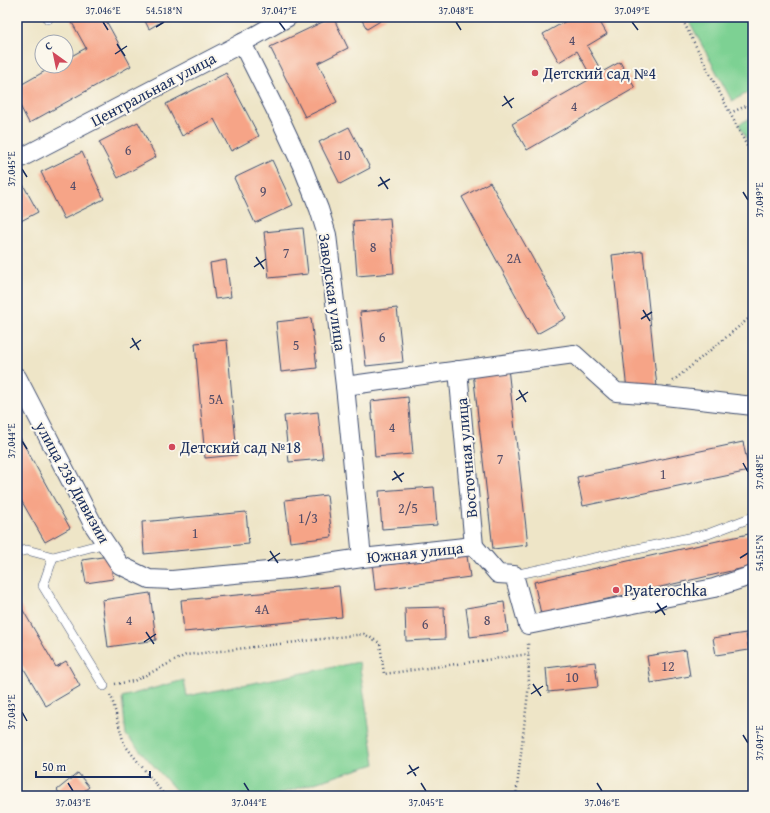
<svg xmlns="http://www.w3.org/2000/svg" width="770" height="813" viewBox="0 0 770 813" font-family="'Gentium Book Plus',serif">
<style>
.green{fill:#7dd193;stroke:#4c8078}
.building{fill:#f6a487}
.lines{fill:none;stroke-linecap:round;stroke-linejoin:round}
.lane-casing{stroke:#3b4a6e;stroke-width:10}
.street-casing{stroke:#3b4a6e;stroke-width:20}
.path{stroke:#3b4a6e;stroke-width:2.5;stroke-dasharray:1 3;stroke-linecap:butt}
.lane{stroke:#fff;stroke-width:9}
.street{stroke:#fff;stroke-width:18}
.ticks{fill:none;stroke:#1b2f5e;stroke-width:1.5}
.poi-dot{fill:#d1495b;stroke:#fbf7ec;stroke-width:1.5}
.labels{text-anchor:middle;stroke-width:4;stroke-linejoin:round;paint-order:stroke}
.number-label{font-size:14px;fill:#524c68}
.poi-label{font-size:16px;fill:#1b2f5e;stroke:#fbf7ec;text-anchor:start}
.street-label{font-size:16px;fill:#1b2f5e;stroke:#fbf7ec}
.neatline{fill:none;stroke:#1b2f5e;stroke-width:1.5}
.ticks-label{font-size:10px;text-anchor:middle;fill:#1b2f5e}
</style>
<rect width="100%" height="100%" fill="#fbf7ec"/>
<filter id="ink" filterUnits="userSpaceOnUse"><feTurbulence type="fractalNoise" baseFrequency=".025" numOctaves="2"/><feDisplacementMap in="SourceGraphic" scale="8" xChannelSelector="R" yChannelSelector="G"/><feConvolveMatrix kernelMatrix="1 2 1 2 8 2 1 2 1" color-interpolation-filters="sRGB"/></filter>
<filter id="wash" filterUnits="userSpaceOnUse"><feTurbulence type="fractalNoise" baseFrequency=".012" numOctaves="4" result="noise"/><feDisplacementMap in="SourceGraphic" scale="16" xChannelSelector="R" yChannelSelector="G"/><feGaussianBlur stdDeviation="0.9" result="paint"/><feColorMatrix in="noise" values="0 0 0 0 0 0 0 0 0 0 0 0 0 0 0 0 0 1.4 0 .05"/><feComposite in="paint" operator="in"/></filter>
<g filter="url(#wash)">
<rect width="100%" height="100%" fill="#eee5c7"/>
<g class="green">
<path d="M687 17H753V90L732 101Z"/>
<path d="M753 117V153L739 124Z"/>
<path d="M359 662 375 764 273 796H181L126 735 122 697 184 680 187 696Z"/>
</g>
<g id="blocks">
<g class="building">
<path d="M69 17H104L131 66 29 123 17 100V87L54 66H66V59L86 48Z"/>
<path d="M143 17H162L164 20 149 29Z"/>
<path d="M333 17 348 48 318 63 337 102 305 117 270 47Z"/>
<path d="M360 17H387L367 29Z"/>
<path d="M573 17H597L607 34 587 46 602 72 620 62 635 88 527 150 512 124 592 78 577 51 559 62 543 34Z"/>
<path d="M226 73 259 136 231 151 214 119 182 136 166 104Z"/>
<path d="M138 122 156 157 118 178 99 142Z"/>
<path d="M349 127 370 168 340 184 319 142Z"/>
<path d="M82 152 104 199 64 219 41 172Z"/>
<path d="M272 160 293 205 255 223 234 178Z"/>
<path d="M20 179 38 212 17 223V180Z"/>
<path d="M490 182 566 318 537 334 462 197Z"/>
<path d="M390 218 394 273 357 276 353 221Z"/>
<path d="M303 228 308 274 269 278 264 232Z"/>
<path d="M643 251 657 387 627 390 612 255Z"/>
<path d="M226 260 231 297 215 299 210 263Z"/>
<path d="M397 308 403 362 366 366 360 312Z"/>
<path d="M311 318 317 368 281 372 276 322Z"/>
<path d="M227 340 237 455 205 458 195 343Z"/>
<path d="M508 368 528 545 493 549 473 372Z"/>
<path d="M408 397 413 454 375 457 371 401Z"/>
<path d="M318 412 323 459 289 462 284 416Z"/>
<path d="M17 432 70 528 45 542 17 493Z"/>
<path d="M743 442 749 471 583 506 577 477Z"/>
<path d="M434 487 437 525 382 529 379 491Z"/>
<path d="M327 495 332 537 290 542 285 500Z"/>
<path d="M246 512 249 544 144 554 142 522Z"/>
<path d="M753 533V566L541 614 534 582Z"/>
<path d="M466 549 470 577 375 590 372 562Z"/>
<path d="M109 556 113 579 86 583 82 560Z"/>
<path d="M339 586 342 617 184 632 181 600Z"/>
<path d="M150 593 156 640 108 647 102 600Z"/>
<path d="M17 600 56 667 66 661 80 686 46 706 17 657Z"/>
<path d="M504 602 508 632 470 637 466 608Z"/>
<path d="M444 607 445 639 406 641 405 608Z"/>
<path d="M746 633 749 650 716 655 713 638Z"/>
<path d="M686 650 690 676 651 683 647 656Z"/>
<path d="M595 662 598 687 548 692 546 668Z"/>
<path d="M78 773 89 787 78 796H62L57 790Z"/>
</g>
</g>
</g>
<g filter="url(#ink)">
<use href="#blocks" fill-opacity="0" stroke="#3b4a6e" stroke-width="1"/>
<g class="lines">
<defs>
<g id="lane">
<path d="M48 17V19"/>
<path d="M17 552 27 550 53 557 106 543"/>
<path d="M53 557 43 586 104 686"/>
<path d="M514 575 708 534 753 517"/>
</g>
<g id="street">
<path d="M242 43 282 123 302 166 319 209 327 235 345 386 362 558"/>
<path d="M17 160 242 43 288 17"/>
<path d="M458 370 474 546"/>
<path d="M17 377 94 526 120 565 149 579 172 580 288 569 362 558 474 546 498 574 514 575 528 625 714 588 753 575"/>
<path d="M345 386 574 354 616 392 656 395 753 406"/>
</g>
</defs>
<use href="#lane" class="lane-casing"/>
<use href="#street" class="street-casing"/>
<g class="path">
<path d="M681 17 753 158"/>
<path d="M730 113 753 103"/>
<path d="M673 381 753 315"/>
<path d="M115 684 134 681 186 655 364 634 380 643 384 674 529 654"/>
<path d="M110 695 112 699 124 744 165 796"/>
<path d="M516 796 529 684 528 641"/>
</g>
<use href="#lane" class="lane"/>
<use href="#street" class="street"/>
</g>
</g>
<path class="ticks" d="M103 22 108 30M279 22 285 30M456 22 461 30M632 22 638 30M156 27 164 22M117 44 125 56M115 54 127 46M504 96 512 108M502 106 514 98M22 169 27 177M380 177 388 189M378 186 390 179M743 192 748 200M256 257 264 269M254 267 266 259M643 310 650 321M641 319 652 312M132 338 139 350M130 348 141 340M519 390 526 402M516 400 528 392M22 441 27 449M743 463 748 472M394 471 402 482M392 480 404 473M270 551 278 563M740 558 748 553M268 561 280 553M657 603 665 615M655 613 667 606M146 632 154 644M144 642 156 634M533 684 541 696M531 694 543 686M22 712 27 721M743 735 748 743M409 765 416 776M407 774 419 767M68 783 73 791M244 783 249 791M421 783 426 791M597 783 602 791"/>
<g class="poi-dot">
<circle cx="535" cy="73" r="4"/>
<circle cx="172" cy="447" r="4"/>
<circle cx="616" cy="590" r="4"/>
</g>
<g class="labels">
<g class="number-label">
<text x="572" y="45">4</text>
<text x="574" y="111">4</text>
<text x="128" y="155">6</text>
<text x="344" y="160">10</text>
<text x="73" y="190">4</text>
<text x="263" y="196">9</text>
<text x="373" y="252">8</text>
<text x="286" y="258">7</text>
<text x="514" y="263">2А</text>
<text x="382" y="342">6</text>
<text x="296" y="350">5</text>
<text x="216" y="404">5А</text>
<text x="392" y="432">4</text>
<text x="500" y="464">7</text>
<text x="663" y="479">1</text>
<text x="408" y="513">2/5</text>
<text x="308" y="523">1/3</text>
<text x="195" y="538">1</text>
<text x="262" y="614">4А</text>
<text x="129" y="625">4</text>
<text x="487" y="625">8</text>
<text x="425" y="629">6</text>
<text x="668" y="671">12</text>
<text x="572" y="682">10</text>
</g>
<g class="poi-label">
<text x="543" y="79">Детский сад №4</text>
<text x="180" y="453">Детский сад №18</text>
<text x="624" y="596">Pyaterochka</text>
</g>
<g class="street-label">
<text transform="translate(153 89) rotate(-28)" y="6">Центральная улица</text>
<text transform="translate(333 292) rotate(82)" y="6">Заводская улица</text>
<text transform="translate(466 458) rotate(-95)" y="6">Восточная улица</text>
<text transform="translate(73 482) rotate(61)" y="6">улица 238 Дивизии</text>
<text transform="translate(415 552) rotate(-6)" y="6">Южная улица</text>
</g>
</g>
<rect width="770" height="813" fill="none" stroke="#fbf7ec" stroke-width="44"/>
<g transform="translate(54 54) rotate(327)"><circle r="19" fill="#fbf7ec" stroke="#a1a7b3"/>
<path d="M0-3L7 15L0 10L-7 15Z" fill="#d1495b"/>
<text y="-6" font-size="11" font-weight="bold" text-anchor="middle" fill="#1b2f5e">С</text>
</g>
<path d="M36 771v6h114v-6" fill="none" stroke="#1b2f5e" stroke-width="2"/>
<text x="42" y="771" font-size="12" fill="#1b2f5e" stroke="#fbf7ec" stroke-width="3" paint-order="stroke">50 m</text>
<rect x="22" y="22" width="726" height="769" class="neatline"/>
<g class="ticks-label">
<text x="103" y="14">37.046°E</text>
<text x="164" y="14">54.518°N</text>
<text x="279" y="14">37.047°E</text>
<text x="456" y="14">37.048°E</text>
<text x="632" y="14">37.049°E</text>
<text transform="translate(11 169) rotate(-90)" y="4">37.045°E</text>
<text transform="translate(759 200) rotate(-90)" y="4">37.049°E</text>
<text transform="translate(11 441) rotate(-90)" y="4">37.044°E</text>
<text transform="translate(759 472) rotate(-90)" y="4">37.048°E</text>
<text transform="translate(759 553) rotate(-90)" y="4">54.515°N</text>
<text transform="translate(11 712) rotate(-90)" y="4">37.043°E</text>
<text transform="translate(759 743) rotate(-90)" y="4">37.047°E</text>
<text x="73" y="806">37.043°E</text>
<text x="249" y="806">37.044°E</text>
<text x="426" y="806">37.045°E</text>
<text x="602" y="806">37.046°E</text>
</g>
</svg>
